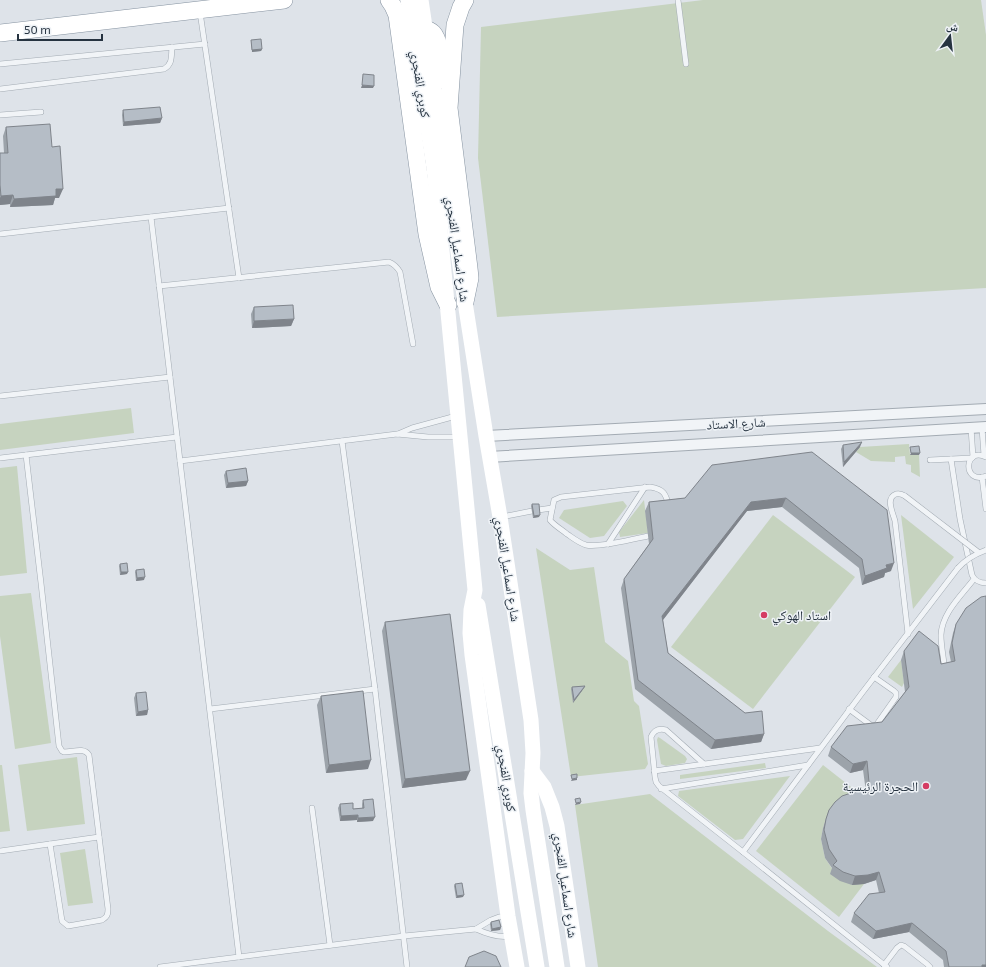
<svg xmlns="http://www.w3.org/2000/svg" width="986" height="967" viewBox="0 0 986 967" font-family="'Exo 2','Noto Naskh Arabic',sans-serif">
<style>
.green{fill:#c6d3bf}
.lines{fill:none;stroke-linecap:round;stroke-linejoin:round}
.service-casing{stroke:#a3abb3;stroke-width:6}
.minor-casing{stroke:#a3abb3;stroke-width:12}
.trunk-casing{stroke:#8592a0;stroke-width:18}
.service{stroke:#f1f4f7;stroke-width:5}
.minor{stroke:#f1f4f7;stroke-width:10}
.secondary{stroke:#fff;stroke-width:15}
.trunk{stroke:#fff;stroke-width:17}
.service-bridge-casing{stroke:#a3abb3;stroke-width:6;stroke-linecap:butt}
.service-bridge{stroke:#f1f4f7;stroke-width:5}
.secondary-bridge{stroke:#fff;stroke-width:15}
.wall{fill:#9ca3aa}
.shaded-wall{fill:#7f848b}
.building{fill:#b5bdc6;stroke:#7f848b}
.poi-dot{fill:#d53c63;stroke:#eef2f6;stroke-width:1.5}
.labels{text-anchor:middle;stroke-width:3;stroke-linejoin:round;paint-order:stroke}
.street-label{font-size:13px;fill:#263340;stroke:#eef2f6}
.poi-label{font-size:13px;fill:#263340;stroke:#eef2f6;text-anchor:start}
</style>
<rect width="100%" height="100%" fill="#dee3e9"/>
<g class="green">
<path d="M703 0H981L986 35V288L497 317 478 158 481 27Z"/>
<path d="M131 408 134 433 0 450V424Z"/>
<path d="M909 444 910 455H919L920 477 911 472V465L906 464 905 456 895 457V462L871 461 856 452 860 447Z"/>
<path d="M17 466 27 573 0 576V468Z"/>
<path d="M644 500 648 533 620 537 619 532Z"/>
<path d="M623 501 627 506 604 536 590 538 559 518 564 510Z"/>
<path d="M773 515 855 577 753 709 671 647Z"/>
<path d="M901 515 954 557 913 609Z"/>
<path d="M536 548 570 570 594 567 605 642 628 661 634 701 639 706 648 764 645 769 571 777Z"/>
<path d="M31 593 51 743 15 749 0 636V596Z"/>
<path d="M901 660 904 683 902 687 888 677Z"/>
<path d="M658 737 660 738 685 756 687 759 685 763 666 766 661 764 657 740Z"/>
<path d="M77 757 85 824 27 831 18 765Z"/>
<path d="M765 763 766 768 680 779V775Z"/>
<path d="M0 765H2L10 831 0 832Z"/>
<path d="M823 765 851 787 857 800 832 811 826 819 823 828 821 839 825 858 833 870 864 884 839 917 756 851Z"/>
<path d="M790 776 743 839 735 840 678 796 679 791Z"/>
<path d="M650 794 828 931 877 967H598L575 805Z"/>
<path d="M85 849 93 903 68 906 60 853Z"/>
</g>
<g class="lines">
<defs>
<g id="service">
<path d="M678 0 686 64"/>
<path d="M200 12 239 278"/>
<path d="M0 64 205 44"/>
<path d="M0 89 164 69C173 64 171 56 172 47"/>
<path d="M0 115 41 112"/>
<path d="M151 217 239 957"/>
<path d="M0 234 229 208"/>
<path d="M159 286 389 262C394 264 397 267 400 272L413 344"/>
<path d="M0 396 170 377"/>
<path d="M971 428 973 457"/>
<path d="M982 428 984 455"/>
<path d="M398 434 412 428 456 416"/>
<path d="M342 441 375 689 407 967"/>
<path d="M26 455 41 583 59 746 62 751 64 752C73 752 84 747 89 755L108 909C108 915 107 917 102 920L68 926 62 921 50 844"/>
<path d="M986 457C964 446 962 485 986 476"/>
<path d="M0 458 177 437"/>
<path d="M951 459 960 519 972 575C975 581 979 583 986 583"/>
<path d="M930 460 972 458"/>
<path d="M180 461 397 434 428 437H459"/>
<path d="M982 477 986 509"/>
<path d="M905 496C902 494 900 493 896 494 885 498 893 513 895 521L908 634"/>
<path d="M538 510 552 508"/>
<path d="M502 517 532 511"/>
<path d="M648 536C634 539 599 548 586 545 579 543 573 538 567 534 561 529 555 526 550 520L554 500 561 497 650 487C664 489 666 494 669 507"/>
<path d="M608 544 645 487"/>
<path d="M944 664C943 654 941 645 941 635 942 613 961 596 974 579"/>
<path d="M210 709 375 689"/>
<path d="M849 709 872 726 876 725 877 724 896 697V693L894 691 874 677"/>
<path d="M704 764 666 730C659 728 654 730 651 737L655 777 656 782 659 786 743 852 887 967"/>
<path d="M654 771 820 748"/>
<path d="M661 789 808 765"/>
<path d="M312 808 330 945"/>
<path d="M0 851 99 837"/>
<path d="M743 852 862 693 958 568"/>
<path d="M476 929C487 934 498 938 510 936"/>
<path d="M884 965 897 948 901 945 904 946 927 964 930 967"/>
<path d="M160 967 404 936 476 929 491 920 499 917 508 916"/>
</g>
<g id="minor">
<path d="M486 436 986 409"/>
<path d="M489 457 986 427"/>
</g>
<g id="trunk">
<path d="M389 0 393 6 397 15 427 234 439 287 448 305"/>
<path d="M465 0 461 7 455 25 449 108 469 268 470 278 465 302"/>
<path d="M412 28C419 27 428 28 433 33 441 41 441 69 443 80"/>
<path d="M0 33 284 0"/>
</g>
</defs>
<use href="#service" class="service-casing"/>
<use href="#minor" class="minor-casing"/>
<use href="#trunk" class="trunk-casing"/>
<use href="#service" class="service"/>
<use href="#minor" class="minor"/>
<g class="secondary">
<path d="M446 167 465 302 486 436 500 517 531 720 533 753 531 793 533 810 557 967"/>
<path d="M434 168 458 416 475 590 471 610 470 633 472 655 508 916 517 967"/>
<path d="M478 605 537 967"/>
<path d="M532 771 544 787 552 807 557 826 578 967"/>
</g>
<use href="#trunk" class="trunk"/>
<defs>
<g id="service-bridge">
<path d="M905 496 978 552"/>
<path d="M958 568C966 559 975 554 986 550"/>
</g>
</defs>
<use href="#service-bridge" class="service-bridge-casing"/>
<use href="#service-bridge" class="service-bridge"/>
<g class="secondary-bridge">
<path d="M408 0 434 168"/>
<path d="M421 0 446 167"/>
</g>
</g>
<g class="wall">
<path d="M251 40 262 49 261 51 252 52 251 42Z"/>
<path d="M123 110 162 118 160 123 123 126 122 115Z"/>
<path d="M6 127 52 147 59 198H55L53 205 10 207V204L0 205V153H4L3 136Z"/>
<path d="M254 307 294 319 291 326 252 328 251 314Z"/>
<path d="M843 445 860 447 843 467 841 449Z"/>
<path d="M812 452 891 571 885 573 884 577 862 585 859 568 782 507 747 511 663 620 668 653 764 734 761 742 711 749 635 689 621 588 624 579 649 544 645 511 649 502 685 498Z"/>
<path d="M226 471 248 481 246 486 226 488 224 475Z"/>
<path d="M532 504 539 517 533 518 531 506Z"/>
<path d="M120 564 127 574 120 575 119 566Z"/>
<path d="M136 570 144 580 136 581 135 572Z"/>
<path d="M385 622 466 780 402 788 382 631Z"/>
<path d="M956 624 986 967H944L943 960 909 932 873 939 851 922 854 913 879 893 876 880 864 884 852 885 840 881 830 874 832 868 825 858 821 839 823 828 829 810 866 792 863 770 850 773 828 756 831 747 882 722 905 692 901 660 904 651 941 664 951 662 949 652 953 633Z"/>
<path d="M585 686 584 688 573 703 571 689 572 687Z"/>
<path d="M136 693 148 710 147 715 136 716 134 698Z"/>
<path d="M321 696 368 769 326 773 317 705Z"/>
<path d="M363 800 373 821 357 822V820L340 821 338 808 340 804 353 809 362 808V804Z"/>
<path d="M455 884 463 897 456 898 454 886Z"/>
<path d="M491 922 501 927 500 930 491 931 490 924Z"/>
</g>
<g class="shaded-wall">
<path d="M262 49 261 51 252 52V50Z"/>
<path d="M362 85 374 86 373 88H361Z"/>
<path d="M162 118 160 123 123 126 124 122Z"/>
<path d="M56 189H63L59 198H55L53 205 10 207 14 199Z"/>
<path d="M13 195 10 204 0 205V198L1 196Z"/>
<path d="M294 319 291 326 252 328 254 321Z"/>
<path d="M862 442 860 447 843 467 844 462Z"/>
<path d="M911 453H920L919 455H910Z"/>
<path d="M248 481 246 486 226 488 228 483Z"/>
<path d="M786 498 782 507 747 511 659 625 662 616 751 502Z"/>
<path d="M540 515 539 517 533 518 534 516Z"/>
<path d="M894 563 891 571 885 573 884 577 862 585 865 576 886 565Z"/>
<path d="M121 572H128L127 574 120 575Z"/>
<path d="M145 577 144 580 136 581 137 578Z"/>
<path d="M585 686 584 688 573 703 574 700Z"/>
<path d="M148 710 147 715 136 716 138 712Z"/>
<path d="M764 734 761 742 711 749 715 740Z"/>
<path d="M371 760 368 769 326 773 329 765Z"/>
<path d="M867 761 863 770 850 773 853 764Z"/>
<path d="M470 771 466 780 402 788 405 779Z"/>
<path d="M577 778V780L571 781 572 779Z"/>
<path d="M581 802 580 804 575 805 576 803Z"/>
<path d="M358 815 357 820 340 821 341 816Z"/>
<path d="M375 817 373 821 357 822 358 818Z"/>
<path d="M879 872 876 880 864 884 852 885 855 876Z"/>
<path d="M464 895 463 897 456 898 457 896Z"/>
<path d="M912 923 909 932 873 939 876 931Z"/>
<path d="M501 927 500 930 491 931 492 929Z"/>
<path d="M982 965H986V967H981Z"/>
</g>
<g class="building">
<path d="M261 39 262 49 252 50 251 40Z"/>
<path d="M363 74 374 75V86L362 85Z"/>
<path d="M160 107 162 118 124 122 123 110Z"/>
<path d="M50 124 52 147 60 146 63 189H56V196L14 199 13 195 1 196 0 185V153H8L6 127Z"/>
<path d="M293 305 294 319 254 321V307Z"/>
<path d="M862 442 856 449 844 462 843 445Z"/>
<path d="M919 446 920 453H911L910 447Z"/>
<path d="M812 452 887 510 894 563 886 565 887 568 865 576 862 559 786 498 751 502 662 616 668 653 745 713 762 711 764 734 715 740 638 680 624 579 653 539 649 502 685 498 712 465Z"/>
<path d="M246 468 248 481 228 483 226 471Z"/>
<path d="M532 504H539L540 515 534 516Z"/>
<path d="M127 563 128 572H121L120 564Z"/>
<path d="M144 569 145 577 137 578 136 570Z"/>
<path d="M986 596V965H982V967H949L946 951 912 923 876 931 854 913 869 894 885 892 879 872 868 875 855 876 843 872 833 865 837 861 829 849 824 830 826 819 829 810 835 802 842 796 851 793 860 791 870 793 867 761 853 764 831 747 847 726 882 722 909 687 904 651 919 631 938 646 941 664 955 661 952 643 956 624 966 608 981 597Z"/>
<path d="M450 614 470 771 405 779 385 622Z"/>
<path d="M585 686 574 700 572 687Z"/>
<path d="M363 691 371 760 329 765 321 696Z"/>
<path d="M146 692 148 710 138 712 136 693Z"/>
<path d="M577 774V778L572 779 571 775Z"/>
<path d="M580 798 581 802 576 803 575 799Z"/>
<path d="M373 799 375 817 358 818V815L341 816 340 804 353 803V809L364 808 363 800Z"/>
<path d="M462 883 464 895 457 896 455 884Z"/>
<path d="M499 920 501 927 492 929 491 922Z"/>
<path d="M484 951 496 956 501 967H465L469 957Z"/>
</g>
<g class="poi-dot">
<circle cx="764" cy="615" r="4"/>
<circle cx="926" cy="786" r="4"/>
</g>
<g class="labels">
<g class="street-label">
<text transform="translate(421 84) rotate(81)" y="5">كوبري الفنجري</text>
<text transform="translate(458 249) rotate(82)" y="5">شارع اسماعيل الفنجري</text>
<text transform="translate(736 423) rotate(-3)" y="5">شارع الاستاد</text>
<text transform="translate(508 569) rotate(81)" y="5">شارع اسماعيل الفنجري</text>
<text transform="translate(507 778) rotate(81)" y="5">كوبري الفنجري</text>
<text transform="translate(566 885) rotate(82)" y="5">شارع اسماعيل الفنجري</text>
</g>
<g class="poi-label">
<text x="772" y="620">استاد الهوكي</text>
<text x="918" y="791" text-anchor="end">الحجرة الرئيسية</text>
</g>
</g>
<g transform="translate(950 36) rotate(15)" stroke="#eef2f6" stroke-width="3" paint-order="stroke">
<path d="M0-3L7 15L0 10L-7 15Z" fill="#263340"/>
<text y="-6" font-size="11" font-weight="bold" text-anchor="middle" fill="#263340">ش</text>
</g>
<path d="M18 34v6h84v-6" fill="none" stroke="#263340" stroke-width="2"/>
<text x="24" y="34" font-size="12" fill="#263340" stroke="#eef2f6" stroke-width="3" paint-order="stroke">50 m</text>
</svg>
